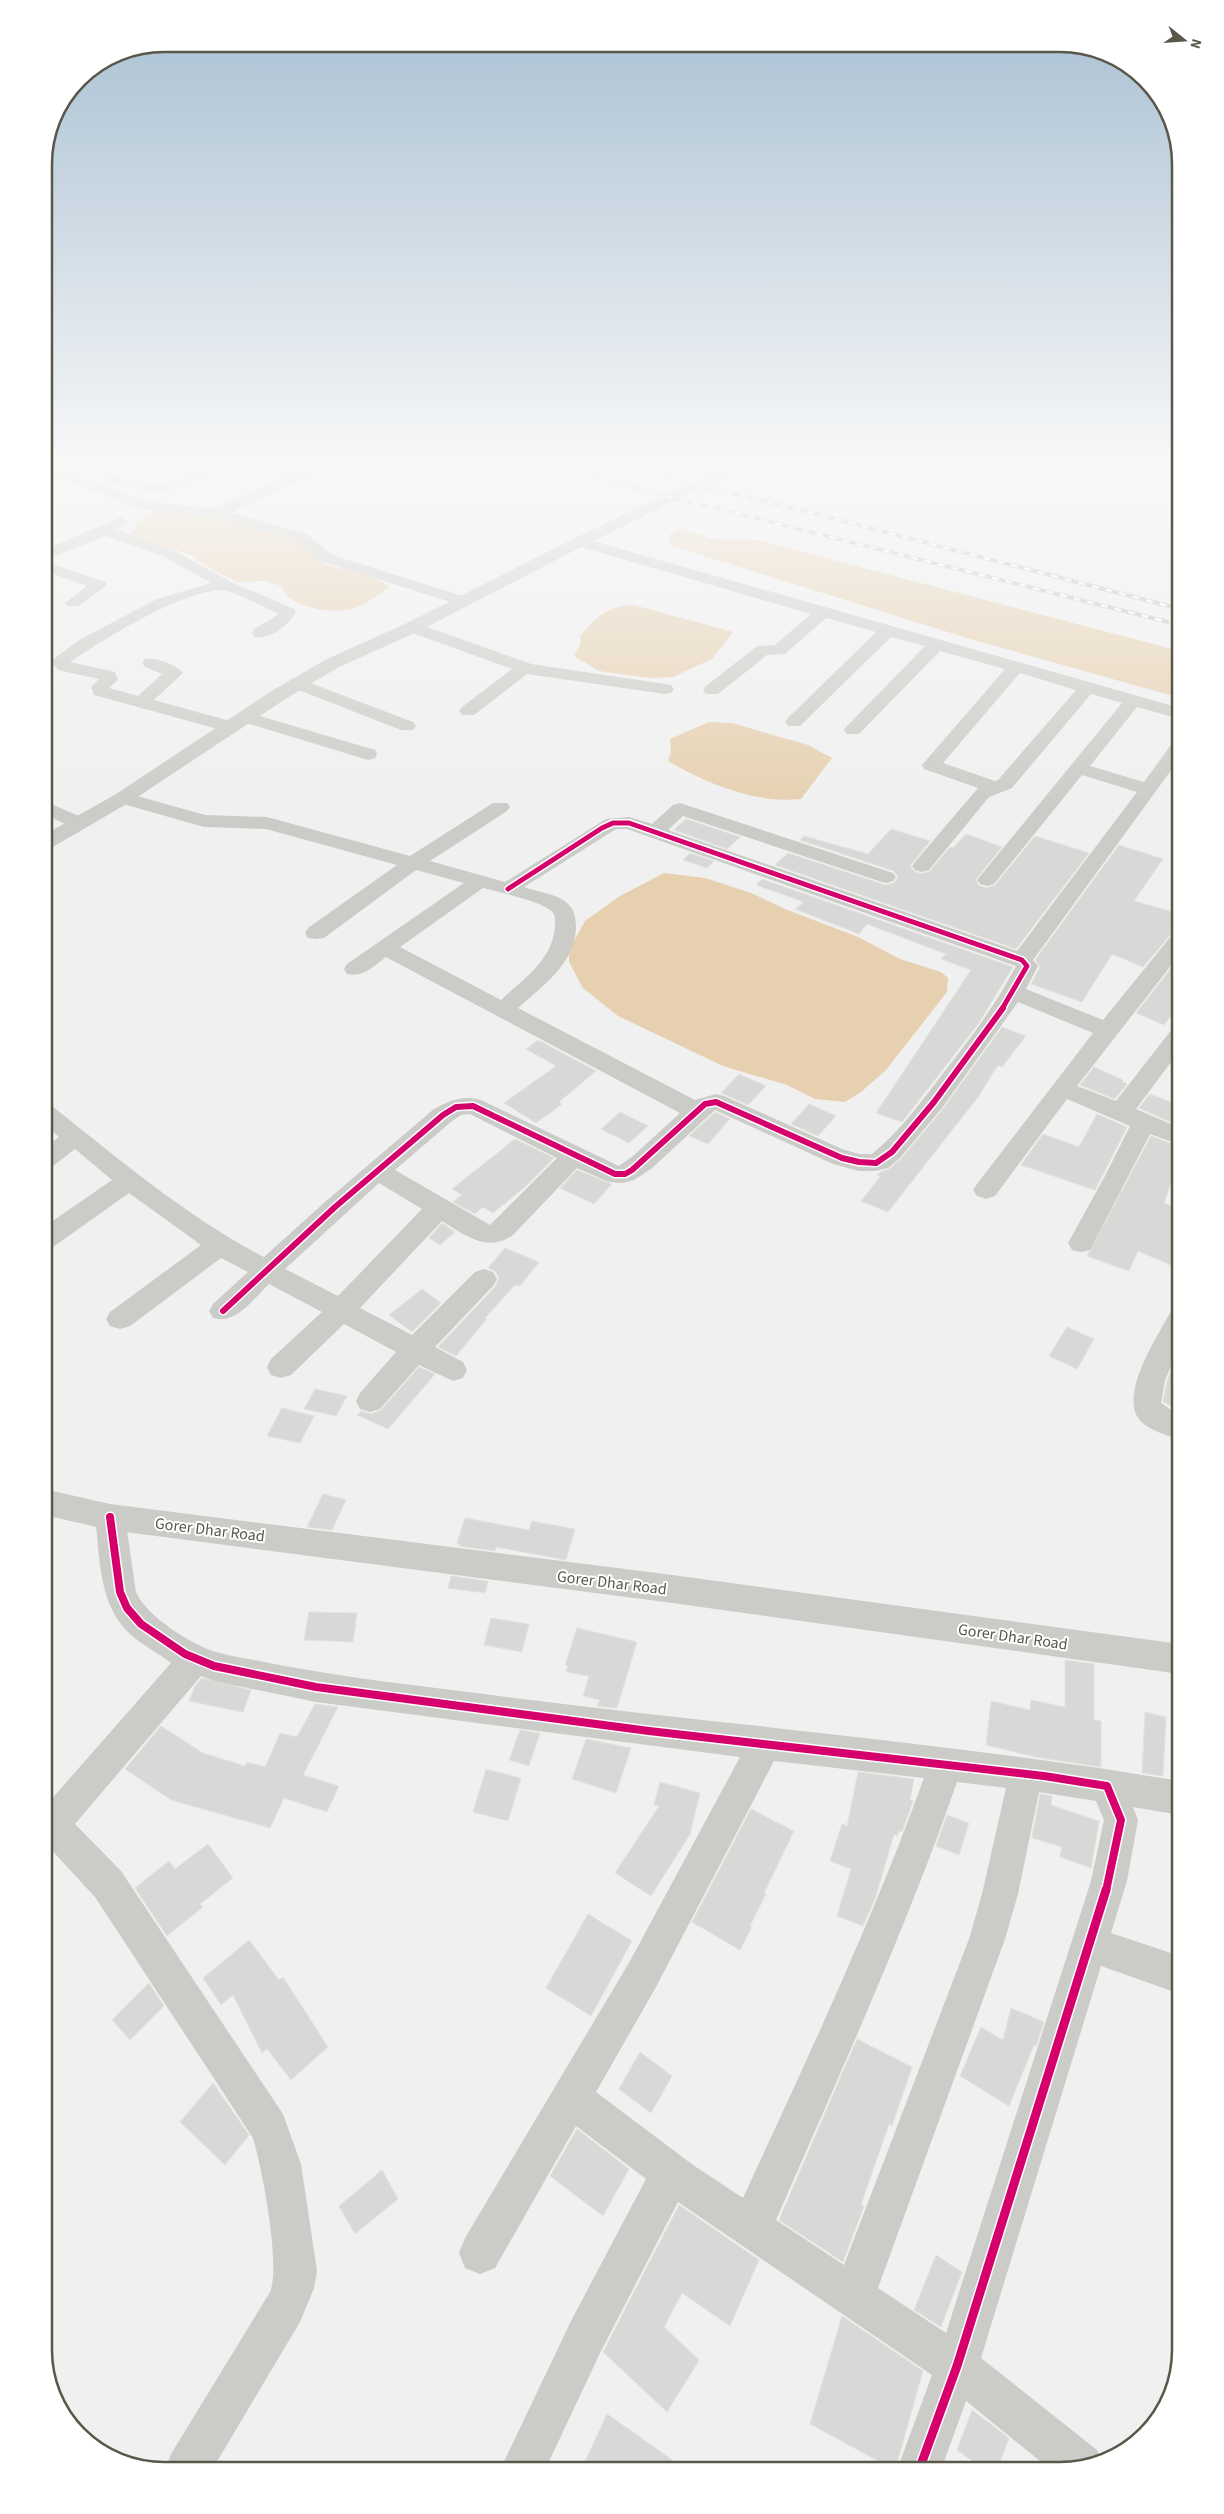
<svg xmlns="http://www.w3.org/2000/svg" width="1224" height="2514" viewBox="0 0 1224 2514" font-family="'Source Sans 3',sans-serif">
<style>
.water{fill:#e6d0b0}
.building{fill:#d8d8d6;stroke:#e2e2e1}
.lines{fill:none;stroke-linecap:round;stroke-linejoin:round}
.minor{fill:#cbcbc7;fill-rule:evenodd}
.tertiary{fill:#cbcbc7;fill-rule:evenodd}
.rail-casing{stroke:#c2c2c0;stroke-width:4}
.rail{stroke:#fff;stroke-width:2.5;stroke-dasharray:7;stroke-linecap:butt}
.cycleway-far3-casing{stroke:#fff;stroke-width:8}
.cycleway-far2-casing{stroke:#fff;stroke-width:9}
.cycleway-far1-casing{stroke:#fff;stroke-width:11}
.cycleway-casing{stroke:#fff;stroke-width:12}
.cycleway-far3{stroke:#d6006c;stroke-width:5}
.cycleway-far2{stroke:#d6006c;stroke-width:6}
.cycleway-far1{stroke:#d6006c;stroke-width:8}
.cycleway{stroke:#d6006c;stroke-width:9}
.labels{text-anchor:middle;stroke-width:4;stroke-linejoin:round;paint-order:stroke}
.street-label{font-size:16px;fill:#595749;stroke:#fff}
.rim{fill:none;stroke:#595749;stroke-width:2.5}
</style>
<rect width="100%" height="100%" fill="#f0f0f0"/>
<g class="water">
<path d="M158 510 218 518 297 539 323 564 373 577 390 586C381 593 371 601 360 606 337 616 301 610 283 592L282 586 264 581 237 582 207 567 191 555 131 535C135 521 145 514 158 510Z"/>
<path d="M682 528 712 539 757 540 1180 651V698L967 638 669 545V535Z"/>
<path d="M634 605 733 632 712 659 673 677 650 678 599 671 574 656 581 643 580 636C597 616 607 606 634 605Z"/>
<path d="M709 722 732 723 808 745 832 758 801 799C756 804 707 784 668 761L671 752 670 739Z"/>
<path d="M664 873 705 878 751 893 785 909 858 937 900 959 941 972 948 978 947 992 886 1070 861 1092 845 1102 815 1099 787 1085 723 1066 618 1016 583 988 569 962V950L585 921 620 896Z"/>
</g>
<g class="building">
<path d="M686 819 740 837 727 849 674 830Z"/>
<path d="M891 829 930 841 910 866 914 871 921 874 930 871 950 847 953 848 966 834 1002 847 976 879 978 885 986 888 995 885 1035 836 1089 853 1016 949 775 865 788 853 885 885 894 883 898 877 894 871 800 840 804 836 868 854Z"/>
<path d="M1119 845 1163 859 1134 901 1180 914 1172 933 1143 967 1112 954 1082 1002 1031 984 1040 967 1035 960Z"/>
<path d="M690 853 714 861 707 868 683 860Z"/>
<path d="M762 879 1013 967 978 1024 902 1122 876 1113 971 970 941 959 946 954 867 924 859 934 795 909 804 902 756 885Z"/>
<path d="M1180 957V1004L1164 1025 1136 1013Z"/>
<path d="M1002 1027 1026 1036 1002 1067 998 1065 978 1097 888 1212 861 1201 880 1177 877 1175 880 1172 889 1169 901 1159 943 1109Z"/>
<path d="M538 1040 596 1071 559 1102 562 1104 536 1123 504 1103 556 1066 526 1049Z"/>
<path d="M1094 1067 1123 1080 1122 1082 1127 1084 1115 1099 1080 1085Z"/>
<path d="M739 1074 766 1086 748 1105 721 1093Z"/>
<path d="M1150 1094 1180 1106V1121L1177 1125 1139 1108Z"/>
<path d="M809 1104 836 1116 818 1136 791 1124Z"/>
<path d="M620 1112 648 1126 629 1143 601 1129Z"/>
<path d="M715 1112 730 1119 708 1144 689 1136Z"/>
<path d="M1097 1114 1127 1127 1095 1190 1021 1165 1043 1134 1079 1147Z"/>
<path d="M1151 1136 1180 1147V1157L1164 1203 1180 1209V1269L1138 1251 1129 1271 1087 1256Z"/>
<path d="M515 1139 554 1158 525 1187 493 1213 483 1207 475 1214 453 1202 462 1195 452 1189Z"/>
<path d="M577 1170 612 1184 594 1204 560 1188Z"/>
<path d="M442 1223 455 1232 440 1245 429 1238Z"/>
<path d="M505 1248 539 1262 520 1286 515 1285 485 1318 487 1319 456 1356 438 1347 495 1287 499 1278 495 1271 488 1268Z"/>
<path d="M422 1289 441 1303 412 1332 389 1315Z"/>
<path d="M1067 1327 1094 1339 1077 1369 1049 1356Z"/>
<path d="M1180 1351V1410L1163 1402 1167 1381Z"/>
<path d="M419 1367 435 1374 388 1429 357 1415 361 1411 371 1414 381 1410Z"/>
<path d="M315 1389 347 1396 336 1416 304 1409Z"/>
<path d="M282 1408 314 1416 300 1443 267 1436Z"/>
<path d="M323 1494 346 1500 332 1530 307 1527Z"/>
<path d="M465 1518 529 1530 532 1521 575 1529 566 1560 496 1547 495 1551 459 1546 460 1544 457 1543Z"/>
<path d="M451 1576 488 1581 485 1593 448 1588Z"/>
<path d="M309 1612 357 1613 353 1642 304 1640Z"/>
<path d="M491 1618 529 1624 522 1652 484 1645Z"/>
<path d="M577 1628 637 1642 617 1708 597 1706 600 1700 583 1696 589 1676 566 1672 568 1666 565 1665Z"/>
<path d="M1065 1660 1094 1664V1720L1101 1721V1767L1035 1757 986 1745 991 1701 1030 1710 1031 1700 1065 1707Z"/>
<path d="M202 1678 251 1690 243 1712 189 1701 195 1686Z"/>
<path d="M315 1704 338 1707 303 1775 339 1786 327 1812 284 1798 270 1828 171 1800 125 1769 161 1726 203 1753 245 1766 247 1762 265 1767 280 1733 297 1737Z"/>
<path d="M1145 1712 1166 1717 1163 1776 1142 1773Z"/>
<path d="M520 1730 540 1733 529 1766 509 1760Z"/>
<path d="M586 1739 631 1748 616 1793 572 1779Z"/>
<path d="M486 1769 521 1778 508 1821 473 1812Z"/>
<path d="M858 1772 914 1779 910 1800 913 1801 902 1832 899 1831 897 1836 894 1834 875 1899 863 1926 837 1916 851 1869 830 1861 842 1824 847 1826Z"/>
<path d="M660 1782 700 1793 690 1834 651 1896 615 1873 659 1806 654 1805Z"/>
<path d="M1040 1794 1052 1796 1051 1805 1099 1821 1091 1868 1060 1857 1062 1847 1032 1838Z"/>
<path d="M751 1809 794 1831 764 1893 766 1894 750 1926 752 1927 740 1950 692 1922Z"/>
<path d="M947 1815 969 1823 959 1855 936 1846Z"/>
<path d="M208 1844 233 1878 200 1904 203 1907 167 1936 135 1888 169 1861 175 1869Z"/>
<path d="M588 1914 632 1941 591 2016 546 1988Z"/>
<path d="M249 1940 279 1980 283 1977 328 2047 291 2080 267 2049 262 2053 233 1995 221 2005 203 1978Z"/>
<path d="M149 1983 164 2006 130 2040 112 2020Z"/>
<path d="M1011 2008 1044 2022 1036 2046 1034 2045 1009 2106 960 2076 981 2027 1003 2040Z"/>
<path d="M857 2039 912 2067 892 2126 889 2124 861 2205 864 2206 843 2262 779 2220Z"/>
<path d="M640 2052 672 2076 651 2113 619 2089Z"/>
<path d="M213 2083 249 2135 225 2165 180 2122Z"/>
<path d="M577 2129 629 2169 603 2216 550 2176Z"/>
<path d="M382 2170 398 2199 355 2234 339 2206Z"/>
<path d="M679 2205 759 2260 730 2326 682 2293 664 2327 699 2360 667 2412 603 2352Z"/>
<path d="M936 2255 962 2272 941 2327 914 2310Z"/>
<path d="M842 2316 923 2371 895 2470 810 2424Z"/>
<path d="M972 2410 1009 2438 997 2470H985L957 2450Z"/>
<path d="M607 2414 640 2437 686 2470H581Z"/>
</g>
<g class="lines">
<g class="minor">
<path d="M80 458H96L74 473 148 502 215 509 307 466H317L319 469 317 472 231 513 307 534 332 555 469 598 471 601 469 604H457L320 561 297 540 216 518 140 509 64 480 53 484 48 483 46 480 48 477 44 476V468L60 470Z"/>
<path d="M203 468 210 472 208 475 161 494 106 482 104 479 111 475 160 485Z"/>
<path d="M121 517 129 522 117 530 173 550 231 582 294 609 296 612C289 625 270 640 254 637L252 633 254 629 279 614C268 609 231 590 222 590 179 592 106 638 70 662L115 672 118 680 109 688 138 696 162 674 145 667 142 663 145 659C155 657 176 664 183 673L154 700 237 723 240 727 237 731H225L94 695 91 687 99 679 58 670 51 661 79 640 157 599 211 583 163 556 105 536 44 561V550Z"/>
<path d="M579 537 1180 708V719L1137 707 1090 766 1144 782 1173 742 1180 741V758L1033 960 1038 966 1026 989 1103 1020 1172 935 1180 934V954L1077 1086 1116 1101 1172 1029 1180 1027V1050L1136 1109 1180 1128V1145L1150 1134 1090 1250 1081 1252 1072 1250 1068 1243 1105 1176 1130 1126 1067 1099 995 1196 986 1199 977 1196 973 1190 977 1184 1093 1033 1018 1002 942 1108 900 1158 888 1168 875 1171H859L833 1164 715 1110 651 1169 634 1180 623 1183 609 1182 577 1168 514 1234C489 1254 464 1235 442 1221L360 1308 412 1335 475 1272 484 1269 493 1272 497 1279 493 1286 435 1347 463 1362 467 1370 463 1378 453 1381 419 1365 380 1409 370 1412 360 1409 356 1401 360 1393 396 1352 344 1324 291 1375 281 1378 271 1375 267 1367 271 1359 322 1312 269 1284C254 1298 236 1325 213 1318L209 1311 213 1304 248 1272 221 1258 130 1326 120 1329 110 1326 106 1319 110 1312 201 1245 129 1193 53 1247 44 1249V1227L112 1180 75 1149 53 1166 44 1169V1148L59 1137 44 1124V1104L52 1106C120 1160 187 1217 264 1257L326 1201 434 1109C450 1100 464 1095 481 1100L619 1166 633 1156 680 1113 386 957C374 966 363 978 347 974L344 969 347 964 464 883 416 870 324 938 316 939 308 938 305 933 308 928 397 865 266 829 204 827 116 802 113 798 116 794 123 792 205 815 267 817 410 856 493 803H507L510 807 507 811 430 861 505 882 606 819 629 817 652 824 673 805 680 803 893 873 896 877 893 881 886 883 879 881 683 816 668 830 1017 951 1137 792 1082 775 994 884 987 886 980 884 977 880 1122 703 1091 694 1012 788 989 797 929 870 922 872 915 870 912 866 915 862 978 788 924 769 922 765 1005 669 940 651 859 734H847L844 730 847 726 925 646 891 637 800 726H788L785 722 788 718 876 632 826 618 785 654 767 655 718 694H706L703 690 706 686 757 646 775 645 811 614 574 545 571 542 574 539ZM1020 673 1076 690 998 780 995 781 943 763ZM616 829H627L1016 966C995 1007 966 1044 938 1080 918 1106 898 1133 872 1154H859L842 1149 724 1096 716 1094 695 1100 518 1008C542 986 574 965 576 929 576 920 575 910 568 904 558 894 538 892 524 887ZM483 888C498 892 545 902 553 913 556 917 555 922 555 927 552 961 523 979 501 1000L400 947ZM470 1114 557 1158 490 1225 395 1170 452 1121 461 1115ZM379 1183 422 1209 338 1296 285 1269Z"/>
<path d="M44 561 105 582 107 585 79 606H67L65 603 87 586 44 571Z"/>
<path d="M413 622 531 664 665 684 671 685 674 689 671 693 665 694 527 674 474 715H462L459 711 462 707 512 669 407 631 405 627 407 623Z"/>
<path d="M297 678 413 722 416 726 413 730H401L291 687 288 683 291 679Z"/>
<path d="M246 712 375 750 377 754 375 758 368 760 240 721 237 717 240 713Z"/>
<path d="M44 801 86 819 89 823 86 827H72L44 814Z"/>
<path d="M1180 1310V1347L1165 1380 1161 1403 1180 1416V1440C1167 1435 1147 1430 1139 1419 1120 1393 1157 1337 1170 1313Z"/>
<path d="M110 1504 121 1508 125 1517 136 1592C146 1616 192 1645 216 1652 233 1657 252 1659 269 1663 345 1678 423 1686 499 1696 726 1725 955 1743 1180 1781V1815L1133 1807 1138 1820 1127 1881 1111 1933 1180 1956V1994L1101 1966 981 2358 1097 2450 1102 2462 1051 2470 966 2401 941 2470H897L932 2375 678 2202 601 2351 545 2470H500L571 2321 646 2179 576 2126 495 2268 480 2274 465 2268 459 2253 465 2238 630 1961 740 1757 316 1702 214 1681 201 1676 75 1824 121 1871 283 2114 301 2164 317 2271 314 2288 300 2322 212 2470H165L171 2454 270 2292C281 2266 262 2168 253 2138L95 1897 47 1845C41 1832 42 1815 49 1802L171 1663C158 1653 142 1645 130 1634 98 1605 100 1556 95 1517L99 1508ZM774 1761 924 1778C872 1922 807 2059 743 2198L693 2165 596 2092 656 1987ZM957 1782 1006 1788 982 1894 969 1939 844 2265 776 2220C839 2075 905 1932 957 1782ZM1039 1792 1096 1801 1104 1820 1091 1881 946 2333 878 2288 1005 1939 1018 1894Z"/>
</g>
<g class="tertiary">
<path d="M741 458H759L757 461 585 545 419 631 337 668 284 700 130 802 51 848 44 850V835L116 794 270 692 325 660 407 623 573 539Z"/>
<path d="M44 1489 110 1504 665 1574 1180 1644V1674L665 1602 110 1530 44 1515Z"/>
</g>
<defs>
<g id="rail">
<path d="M517 458 1180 625"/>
<path d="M590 458 820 515 1180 609"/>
</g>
</defs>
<use href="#rail" class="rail-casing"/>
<use href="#rail" class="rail"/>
<defs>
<path id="cycleway-far3" d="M508 889 602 828 613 823H629L1022 960 1027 966 1002 1009"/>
<path id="cycleway-far2" d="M223 1311 335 1207 443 1115 456 1107 473 1106 615 1174H625L632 1170 705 1104 716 1102 842 1158 859 1162 876 1163 892 1152 934 1102 1003 1008"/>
<path id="cycleway-far1" d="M110 1517 120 1592 127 1608 141 1624 185 1654 214 1666 316 1687 649 1731 1044 1776 1107 1786 1121 1820 1106 1891"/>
<path id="cycleway" d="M919 2470 957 2366 1106 1890"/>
</defs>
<use href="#cycleway-far3" class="cycleway-far3-casing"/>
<use href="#cycleway-far2" class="cycleway-far2-casing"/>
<use href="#cycleway-far1" class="cycleway-far1-casing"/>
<use href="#cycleway" class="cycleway-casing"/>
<use href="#cycleway-far3" class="cycleway-far3"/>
<use href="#cycleway-far2" class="cycleway-far2"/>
<use href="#cycleway-far1" class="cycleway-far1"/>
<use href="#cycleway" class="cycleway"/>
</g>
<linearGradient id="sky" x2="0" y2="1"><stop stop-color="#a7bfd2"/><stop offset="0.57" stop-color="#f8f8f8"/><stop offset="1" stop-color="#f8f8f8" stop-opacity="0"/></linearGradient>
<rect width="1224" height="810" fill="url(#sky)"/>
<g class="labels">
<g class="street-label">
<text transform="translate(210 1529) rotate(7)" y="6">Gorer Dhar Road</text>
<text transform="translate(612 1582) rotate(7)" y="6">Gorer Dhar Road</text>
<text transform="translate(1013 1636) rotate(8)" y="6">Gorer Dhar Road</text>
</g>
</g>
<path d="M0 0H1224V2514H0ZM164 52H1060A112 112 0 0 1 1172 164V2350A112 112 0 0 1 1060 2462H164A112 112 0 0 1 52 2350V164A112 112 0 0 1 164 52Z" fill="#fff" fill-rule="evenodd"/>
<path class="rim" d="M164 52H1060A112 112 0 0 1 1172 164V2350A112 112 0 0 1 1060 2462H164A112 112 0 0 1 52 2350V164A112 112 0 0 1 164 52Z"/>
<g transform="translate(1184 40) rotate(107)" stroke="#ffffff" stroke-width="4" paint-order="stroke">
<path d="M0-4L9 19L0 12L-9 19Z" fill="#595749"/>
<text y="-8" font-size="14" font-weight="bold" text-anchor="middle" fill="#595749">N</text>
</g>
</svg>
